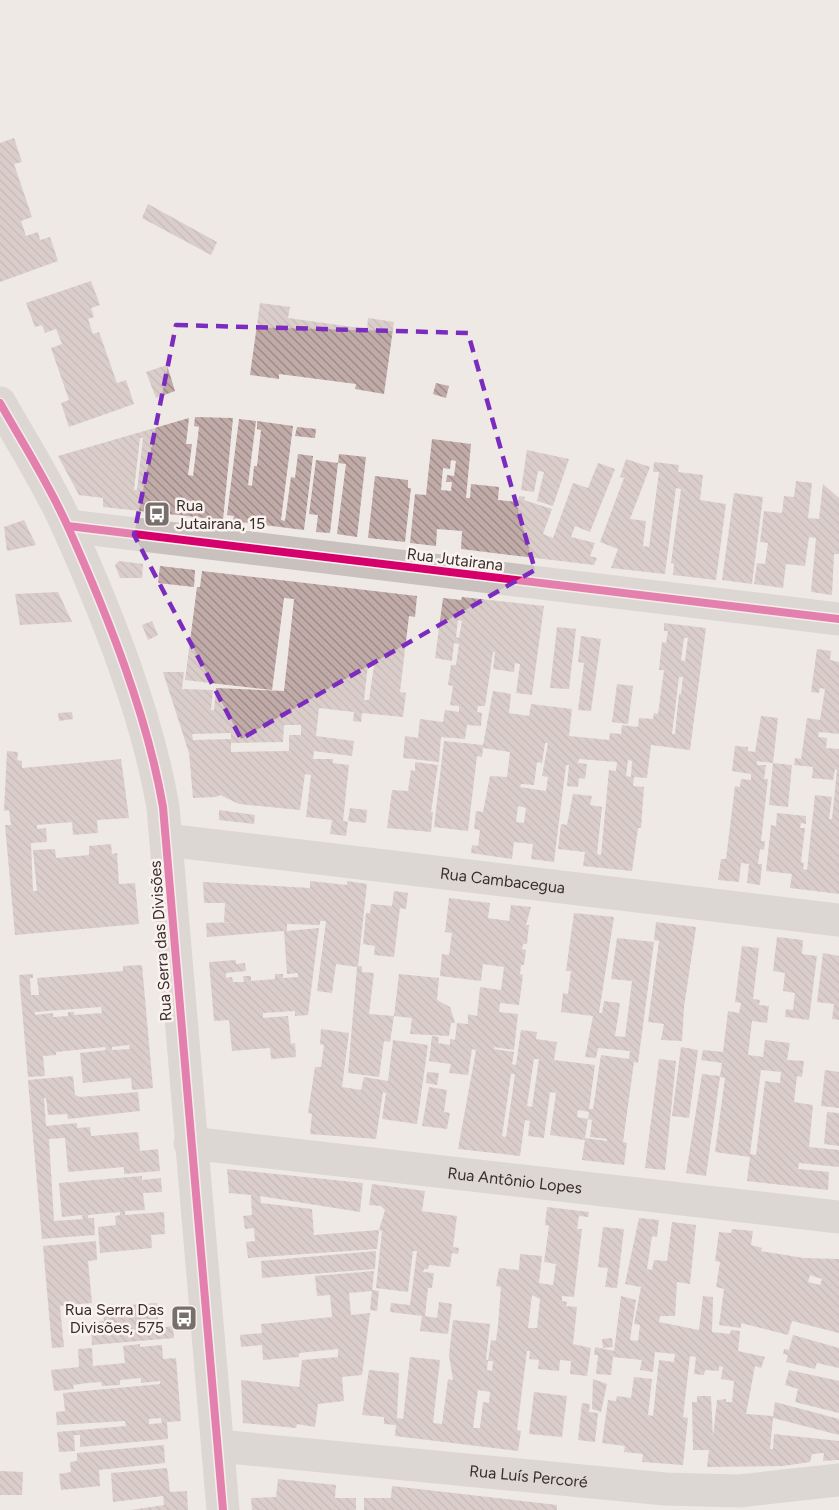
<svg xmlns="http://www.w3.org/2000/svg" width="839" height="1510" viewBox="0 0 839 1510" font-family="Figtree,sans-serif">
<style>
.building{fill:url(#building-back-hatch);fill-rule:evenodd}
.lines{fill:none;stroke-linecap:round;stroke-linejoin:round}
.minor{stroke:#c8c1bd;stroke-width:33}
.cycleway-casing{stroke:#faf2ee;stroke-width:11}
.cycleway{stroke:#d6006c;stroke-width:8}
.marked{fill:none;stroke:#7b2cbf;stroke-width:4.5;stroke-dasharray:12 8;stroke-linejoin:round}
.labels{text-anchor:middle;stroke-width:5;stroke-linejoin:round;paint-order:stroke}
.poi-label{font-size:16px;fill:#392e2b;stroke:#faf2ee;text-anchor:start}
.street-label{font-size:16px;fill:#392e2b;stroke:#faf2ee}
</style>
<defs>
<pattern id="building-back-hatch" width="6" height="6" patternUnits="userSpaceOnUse" patternTransform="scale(1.5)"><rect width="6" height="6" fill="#c1aba8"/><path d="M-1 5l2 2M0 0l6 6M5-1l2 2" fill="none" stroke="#9e8c89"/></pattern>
</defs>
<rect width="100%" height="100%" fill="#eee9e5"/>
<g class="building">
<path d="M14 138 22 162 14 164 32 217 21 221 26 236 38 232 40 240 50 237 58 261 0 282V143Z"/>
<path d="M148 204 217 242 211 255 142 218Z"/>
<path d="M91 281 100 305 91 308 94 317 88 319 93 334 99 332 117 383 126 380 134 404 69 427 61 403 69 400 51 348 62 344 56 329 45 333 42 325 35 327 26 303Z"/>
<path d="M260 303 290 307 288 318 367 329 368 318 394 322 384 394 355 389 356 384 279 374V379L250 375Z"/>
<path d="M167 365 175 391 156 398 146 372Z"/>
<path d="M436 383 449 386 446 398 433 394Z"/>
<path d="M195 417 233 418 223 520 103 507V498L79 495 58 456 189 418 186 444H192L188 475 193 476 199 427 194 426ZM140 438H143L137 490H134Z"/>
<path d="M239 419 256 421 248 485 252 486 254 466H257L261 430 257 429V421L293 426 281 520 285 521 291 477 295 478 298 454 313 456 304 530 233 521 234 516 227 515Z"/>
<path d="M297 427 316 429 315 438 295 436Z"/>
<path d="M432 439 471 444 466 498H470L471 484 499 487 498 500 518 502 519 496 525 497 524 500 552 509 543 534 553 538 573 483 588 488 598 463 615 469 590 532 575 526 571 537 595 543 590 556 597 558 594 565 461 549 462 531 437 529 436 546 410 543 415 494 426 495ZM451 460 456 461 454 476 447 475 446 482H452L451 491 441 490 443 468 450 469Z"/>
<path d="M527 450 569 459 553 506 537 501 544 472 538 471 534 492 521 490Z"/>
<path d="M339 454 366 457 357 537 337 534 346 464 338 463Z"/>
<path d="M626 459 650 467 630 519 646 521 643 546 649 547 659 472H653L654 462 679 465 678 472 703 475 700 500 726 504 716 580 673 575 674 564 671 563 681 489 676 488 665 574 611 568 618 549 600 542 624 478 620 477Z"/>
<path d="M316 460 338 463 330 533 316 532 318 515 309 514Z"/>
<path d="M375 476 408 480V488H411L405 542 368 538Z"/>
<path d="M796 481 812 483 808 518 819 519 823 484 839 498V554H834L832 595 811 592 816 538 809 537 805 566 786 564 783 588 754 584 757 563 765 564 768 543 760 542 764 511 782 513 784 496 794 497Z"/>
<path d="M734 493 763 497 752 584 722 580Z"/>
<path d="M24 520 36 545 7 551 4 527Z"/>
<path d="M119 561 143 564 142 578H120L115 565Z"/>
<path d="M160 566 195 570 194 587 158 583Z"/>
<path d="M202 571 417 596 415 617 409 616 400 692 406 693 403 717 362 713 361 722 353 721 354 712 319 708 316 736 354 741 352 756 314 751 313 759H333V763L349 765 343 821 348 822 346 836 330 834 332 820 306 817 311 775 305 774 300 810 239 804 220 795 216 797 193 798 189 753 163 672H184L182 689 213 690 211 710H214L216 688 284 691 294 599 284 598 272 690 185 680 197 587H200ZM368 665 374 666 369 700H364ZM284 725H301V735H289V751L231 752V743L283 742ZM231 733V739L193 740 192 734Z"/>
<path d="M58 592 72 622 20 625 15 594Z"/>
<path d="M462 597 544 606 532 695 516 693 520 664 515 663 514 672 493 669 495 652H493L485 706H478L477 712 482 713 481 726 467 725 465 739 441 737 439 762 403 758 405 736 418 738 420 719 443 722 445 710 459 712V706L450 705 453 686 448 685 451 665H456L459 644 454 643 452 661 435 658 443 598 461 600ZM458 620 462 621 459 638 456 637Z"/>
<path d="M152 621 158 635 148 640 142 625Z"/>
<path d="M664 623 706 628 690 750 651 745 647 778 634 777 633 786 644 787 641 828H638L632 871 583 866 585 852 558 849 561 824 567 825 573 794 592 796 590 805 602 807 597 854 601 855 609 770 616 771 617 762 579 759 578 763 587 764 585 779 579 778 578 787 567 786 569 765H566L554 862 531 859 533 844 514 842 512 859 471 853 472 845 478 846 480 830 474 829 476 811 483 812 490 776 507 777 510 752 483 748 482 757 477 756 468 831 434 827 444 741 483 745 493 691 511 694 509 713 529 716 531 704 572 709 569 736 609 740 610 733 621 734 622 725 638 727 639 718 653 719 654 713 658 714 664 670H659L662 642 666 643 668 631H664ZM684 638H688L685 661 681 660ZM679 677H683L681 694H679L675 734H672ZM545 743H548L542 776 548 777 546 791 520 787 521 784 534 785 537 762 542 763ZM628 760 632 761 631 777 626 776ZM518 806 526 808 524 823 516 822Z"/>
<path d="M557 627 576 629 569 689 550 688Z"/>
<path d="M581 636 601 639 591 711 578 710 584 663 578 662Z"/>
<path d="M817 649 831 651 830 660 839 662V734L819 732 818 737 827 738 826 748 839 749V894L790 888 792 874 766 871 771 825 776 826 777 813 806 816V824L801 823 800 828H805L801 862 804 863 803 869 807 870 815 795 832 797 829 819H832L837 770 835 769 833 780 812 778 813 767 794 765 795 758 801 759 807 718 820 720 825 689 820 688 819 693 811 692Z"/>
<path d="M617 684 633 686 628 724 612 722Z"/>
<path d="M72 712 73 719 59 721 58 713Z"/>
<path d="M761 716 778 718 773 763 757 761V765H766L764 779H768L761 841H765L764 850 760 849 758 864H762L760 885 747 883 749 864 741 863 739 882 718 880 721 859H726L735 786 740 787 741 779 751 780V774L732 771 735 746 748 747V751L755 752Z"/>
<path d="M7 751 18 752 17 760 22 761V768L121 759 129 818 97 820 98 833 73 835 72 822 37 825V829L46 828 47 842 31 843 33 891H37L33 850 55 849 56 858 89 855V846L111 844 112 854 117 853 119 884 135 883 139 924 15 935 5 825H11L9 810 4 811Z"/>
<path d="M415 762 438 765 431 812H433L431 832 387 828 392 790 408 791 411 770 415 771Z"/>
<path d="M773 763 792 765 788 807 769 805Z"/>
<path d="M350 808 367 810 366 823 348 821Z"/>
<path d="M219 810 255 815 254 824 219 820Z"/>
<path d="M310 881 347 885V881L367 884 358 966H362V972L374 973 369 1014 394 1016 390 1042 384 1041 379 1077 348 1073 357 967 336 964 332 993 317 991 326 921H320V925L287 924V931L319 928 308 1015 295 1016V1011L263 1013V1018L288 1016 291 1044 295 1043 296 1057 271 1059 270 1048 232 1051 229 1020 214 1021 209 962 236 960V964L245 963 246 971 226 973V978L232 977 233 982H244L243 976H251V981L275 979V974H283V978L298 977V973L287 974 284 931 207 937 206 923 236 922H224L225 903H204L203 882 310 888Z"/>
<path d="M394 891 408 893 406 909 400 908 394 957 374 955 375 946 363 944 366 913H370L371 904 392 906Z"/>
<path d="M449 898 490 903 488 918 509 921 511 905 531 907 526 925H529L527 944H523L522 949 526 950 524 965H521L520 974 523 975 519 1005 500 1003 499 1012 518 1014 514 1050 494 1047V1049L514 1052 512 1064 516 1065 521 1030 537 1032 536 1039 557 1042 554 1060 595 1065 589 1109H593L601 1055 629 1059 630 1051 598 1048 596 1058 585 1057 593 1016 561 1012 563 993 568 994 571 971H566L574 913 614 917 599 1013H602L604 1001 620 1003 615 1036 625 1037 632 981 611 979 617 938 654 942 638 1063 634 1062 623 1142 627 1143 624 1165 582 1160 585 1140 550 1135 556 1093 550 1092 544 1138 528 1136 530 1121 525 1120 520 1156 458 1149 476 1050 472 1049 468 1075 449 1073 451 1064 429 1061 432 1036 439 1037 438 1043 450 1045V1039L455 1040 457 1023 468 1024V1014L477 1016 480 987 501 990 504 967 483 964 481 981 440 976 442 954 449 955 452 933 445 932ZM534 1059H539L532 1107 527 1106ZM511 1074H515L506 1137 502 1136ZM578 1110 589 1112 588 1119 577 1117ZM588 1119 592 1120 590 1137 607 1139V1141L585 1138Z"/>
<path d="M656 922 696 927 684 1007 682 1041 661 1040 664 1024 648 1022 659 941 654 940Z"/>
<path d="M777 937 803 940 802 954 817 956 809 1020 785 1017 786 1009 793 1010 795 993 783 991 785 973 773 971Z"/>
<path d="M742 946 759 948 753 999 760 1000 759 1005 769 1006 767 1023 752 1021 748 1055 763 1057 765 1040 790 1043 787 1060 804 1061 802 1077 797 1076 794 1102 813 1105 809 1147 839 1150V1167L799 1163 798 1169 829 1172 828 1190 747 1181 750 1157 715 1152 725 1078 720 1077 706 1176 686 1173 702 1074 720 1076 722 1063 701 1060 703 1050 723 1052 728 1011 739 1013 741 1003 735 1002ZM761 1070 781 1072 780 1083 765 1081 756 1155 750 1154Z"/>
<path d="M823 953 839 956V1020L832 1019 834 1004 817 1002Z"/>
<path d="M142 965 153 1088 132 1090 131 1078 83 1083 80 1053 106 1050 105 1047 56 1052V1055L43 1056 45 1076 28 1077 19 975 33 974V978H30L31 995H39L37 978 123 971V966ZM101 1007 102 1013 74 1015V1012H68V1016L53 1017V1013L35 1015V1012ZM129 1045 130 1049 112 1050V1047Z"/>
<path d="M399 974 439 978 437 1000 450 1007 455 1023H451L449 1036 410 1034 412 1018 394 1016Z"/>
<path d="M321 1029 349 1033 342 1087 361 1090 364 1077 388 1081 393 1040 428 1045 417 1124 382 1119 386 1093 383 1092 376 1139 310 1134 312 1114 308 1113 315 1067H321L324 1045 320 1044Z"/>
<path d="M681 1047 698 1050 689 1118 672 1116Z"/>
<path d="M659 1059 676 1061 665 1170 645 1168Z"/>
<path d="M825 1070 839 1072V1108L821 1106Z"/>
<path d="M427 1072 439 1073 437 1085 426 1083Z"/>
<path d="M73 1076 75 1095 80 1097 138 1092 140 1111 68 1119 67 1114 48 1115 46 1098H44L46 1126 77 1123V1128L90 1127 91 1136 138 1132 140 1151 158 1149 160 1171 124 1174V1167L68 1172 65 1138 49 1139 54 1221 83 1219 82 1215 62 1217 59 1183 142 1176V1180L161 1178 162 1192 143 1193 145 1210 125 1211V1215L164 1212 165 1234 151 1235 152 1248 100 1253 98 1227 116 1225 115 1216 120 1215V1212L88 1215V1218H94L95 1235 42 1239 28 1080Z"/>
<path d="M429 1087 447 1090 444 1112 450 1113 447 1129 422 1126Z"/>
<path d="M827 1112 839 1113V1146L824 1144Z"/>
<path d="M227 1169 363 1183 360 1212 260 1196 261 1203 312 1209 314 1235 379 1230 385 1210 381 1206 369 1205 372 1184 425 1191 422 1211 457 1216 453 1247 459 1248 458 1254 452 1253 450 1267 429 1265 428 1269H424L423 1272 434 1273 432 1288H428L425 1316 437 1318 439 1302 452 1304 448 1334 420 1331 422 1316 390 1312 391 1303 410 1305 417 1251H413L408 1292 376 1288 382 1231 379 1230 377 1249 248 1258 246 1242 255 1241 254 1228 245 1229 243 1216 252 1215 251 1195 229 1193Z"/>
<path d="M547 1207 589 1212 588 1217 579 1216 577 1229H582L574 1297 562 1296V1301L567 1302 566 1306 577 1307 573 1344 591 1348 587 1376 570 1374 571 1361 560 1360 559 1371 538 1369 539 1360 529 1359 530 1351H527L517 1430 521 1431 518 1451 395 1436 396 1425 384 1424V1417L362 1415 369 1370 399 1373 397 1418 403 1419 410 1357 440 1360 433 1423 442 1424 448 1379 453 1380 449 1355 453 1320 490 1324 486 1360H488L487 1370 492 1371 493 1361H488L491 1340 496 1341 498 1325 501 1287 496 1286 499 1268 519 1270 520 1254 542 1256 539 1283 553 1285 556 1264 544 1262 549 1226 545 1225ZM532 1295 540 1299 537 1328H528ZM478 1390 490 1392 489 1403 483 1402 480 1428H473Z"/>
<path d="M639 1218 659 1220 657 1237 652 1236 647 1269 652 1270 654 1260 667 1261 672 1222 696 1225 690 1284 677 1282 675 1316H660L659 1322 699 1330 703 1296 713 1297 712 1332 730 1334 731 1330 740 1331 738 1351 765 1357 761 1368 755 1366 746 1414 773 1416 775 1402 839 1419V1435L773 1418 770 1449H773L774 1434 839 1441V1460L823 1461 824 1453 812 1454 810 1462 783 1466 707 1467 709 1450H693L692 1402H697V1396H711L713 1437 717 1400 726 1399V1402H732L734 1381 721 1379 723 1367 719 1366V1371L705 1370 704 1375 694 1374 696 1357 690 1356 683 1417 688 1418 683 1465 642 1462 643 1454 624 1452 625 1446 602 1443 608 1400 616 1401 617 1396 631 1398 634 1377 652 1379 648 1415 653 1416 659 1360 674 1362 675 1354 655 1352 653 1372 640 1370 642 1360 613 1357 611 1375 596 1374 598 1355H594L595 1347 614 1351 621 1296 636 1300 630 1340 638 1341 640 1325 634 1324 641 1287 625 1284Z"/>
<path d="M603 1227 624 1229 617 1288 605 1287 608 1268 598 1267Z"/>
<path d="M732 1229 753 1231 751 1245 762 1248 761 1251 804 1258 839 1259V1333L792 1321 788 1335 741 1323V1328L719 1325 724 1289 716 1287 720 1262 715 1261 719 1232 731 1233ZM810 1275 822 1279 820 1285 808 1282Z"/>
<path d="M96 1241 97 1260 88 1261 92 1303 60 1306 64 1347 52 1348 43 1246Z"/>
<path d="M376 1251 375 1269 262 1278 261 1261Z"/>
<path d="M374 1271 372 1291 349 1293 351 1315 370 1313 362 1375 342 1377 344 1401 318 1404 315 1427 297 1424 296 1428 243 1423 241 1380 299 1387 302 1360 338 1357V1349L299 1353V1357L263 1360 262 1345 241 1347 240 1335 262 1333 261 1324 332 1317 330 1295 317 1296 315 1276Z"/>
<path d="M372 1290 379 1291 377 1311 370 1310Z"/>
<path d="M157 1303 159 1328 173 1326 174 1338 92 1345 91 1329 99 1328V1321H104L103 1307Z"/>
<path d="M793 1335 839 1348V1368L817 1363 815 1369 786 1362 788 1355 783 1354 784 1349 789 1350Z"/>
<path d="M612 1338 613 1347 603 1348 602 1339Z"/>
<path d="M140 1344V1347L162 1345 163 1359 176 1358 181 1421 167 1422 168 1439 80 1447V1435H74L75 1451 59 1452 57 1432 126 1426 125 1421 57 1425 56 1412 65 1411 63 1393 160 1384V1381L141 1383V1378L120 1380V1385L102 1386 101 1382 88 1383 73 1385 74 1389 54 1391 51 1370 79 1367 78 1349 92 1348 93 1366 125 1363 123 1346ZM161 1418 162 1423 149 1424V1419Z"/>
<path d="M789 1370 839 1381V1413L795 1402 798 1389 785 1385Z"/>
<path d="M593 1379 607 1384 601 1412 592 1409Z"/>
<path d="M534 1392 567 1396 562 1437 529 1434Z"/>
<path d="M582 1403 590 1404 589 1412 598 1413 595 1442 578 1440Z"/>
<path d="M164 1445 165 1463 99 1470 100 1486 61 1490 59 1474 71 1472 70 1462 77 1461V1453Z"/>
<path d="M167 1468 170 1492 187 1491 188 1510H131L164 1505 163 1496 113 1502 111 1473Z"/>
<path d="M0 1471 23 1472 22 1495H0Z"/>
<path d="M278 1479 336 1485 335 1498H356V1510H252L251 1498 276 1497Z"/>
<path d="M392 1486 557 1505V1510H364V1498H391Z"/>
</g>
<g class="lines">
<g class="minor">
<path d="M0 403C23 444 49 484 68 527 107 614 147 714 163 807L223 1510"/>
<path d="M68 526 839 619"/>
<path id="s1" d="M166 840 839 920"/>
<path id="s2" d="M190 1143 839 1217"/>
<path id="s3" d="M218 1446 665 1489 739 1491 839 1480"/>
</g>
<defs>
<g id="cycleway">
<path d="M0 403C23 444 49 484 68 527 107 614 147 714 163 807L223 1510"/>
<path d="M68 526 839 619"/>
</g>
</defs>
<use href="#cycleway" class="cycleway-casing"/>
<use href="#cycleway" class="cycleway"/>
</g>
<path d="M0 0H839V1510H0ZM176 325 468 333 535 570 241 739 134 535Z" fill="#eee9e5" fill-opacity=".55" fill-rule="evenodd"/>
<path class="marked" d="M176 325 468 333 535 570 241 739 134 535Z"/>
<defs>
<symbol id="bus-square" viewBox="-11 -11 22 22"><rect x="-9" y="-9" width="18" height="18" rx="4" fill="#786f6c" stroke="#faf2ee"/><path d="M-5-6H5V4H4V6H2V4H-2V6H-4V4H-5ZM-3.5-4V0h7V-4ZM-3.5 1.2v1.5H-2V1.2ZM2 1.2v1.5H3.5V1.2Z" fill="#fff"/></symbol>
</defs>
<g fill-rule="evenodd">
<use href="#bus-square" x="142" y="499" width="30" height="30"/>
<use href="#bus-square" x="169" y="1303" width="30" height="30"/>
</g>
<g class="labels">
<g class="poi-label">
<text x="176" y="511">Rua<tspan x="176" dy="18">Jutairana, 15</tspan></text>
<text x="164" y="1315" text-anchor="end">Rua Serra Das<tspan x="164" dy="18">Divisões, 575</tspan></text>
</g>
<g class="street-label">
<text transform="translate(455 559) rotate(7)" y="6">Rua Jutairana</text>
<text dy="6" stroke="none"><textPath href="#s1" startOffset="339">Rua Cambacegua</textPath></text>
<text transform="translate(160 941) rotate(-94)" y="6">Rua Serra das Divisões</text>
<text dy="6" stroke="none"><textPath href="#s2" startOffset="327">Rua Antônio Lopes</textPath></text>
<text dy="6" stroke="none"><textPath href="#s3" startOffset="312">Rua Luís Percoré</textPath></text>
</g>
</g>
</svg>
